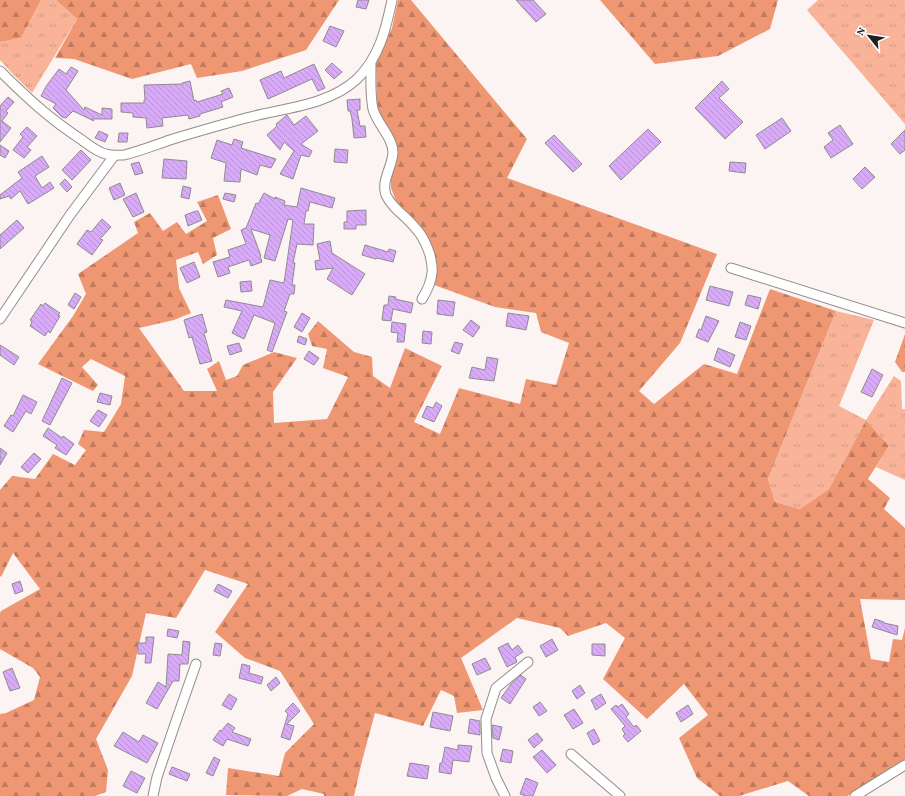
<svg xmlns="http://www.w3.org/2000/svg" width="905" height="796" viewBox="0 0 905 796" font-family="'Crimson Pro',serif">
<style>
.grass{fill:url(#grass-tufts)}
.forest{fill:url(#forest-firs)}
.building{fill:url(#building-back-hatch);stroke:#8e8b90}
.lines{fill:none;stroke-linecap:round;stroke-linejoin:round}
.minor-casing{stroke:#938c8a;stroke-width:11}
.minor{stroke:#fff;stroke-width:9}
</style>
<defs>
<pattern id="grass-tufts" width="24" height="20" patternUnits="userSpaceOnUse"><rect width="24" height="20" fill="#f8b398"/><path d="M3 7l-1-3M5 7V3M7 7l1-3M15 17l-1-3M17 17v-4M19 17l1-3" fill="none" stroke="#d49a83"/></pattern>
<pattern id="forest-firs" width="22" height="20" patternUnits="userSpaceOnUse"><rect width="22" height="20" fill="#ef9672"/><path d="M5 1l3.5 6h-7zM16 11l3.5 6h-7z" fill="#c17a5d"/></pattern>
<pattern id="building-back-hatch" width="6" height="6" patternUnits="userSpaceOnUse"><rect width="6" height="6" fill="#d9aaf9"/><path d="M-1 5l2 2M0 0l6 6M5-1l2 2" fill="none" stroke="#ba92d5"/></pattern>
</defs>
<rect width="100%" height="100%" fill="#fcf4f2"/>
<g class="grass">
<path d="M41 0H56L77 19 32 93 10 71 0 60V42L21 38Z"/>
<path d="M818 0H905V124L807 10Z"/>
<path d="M836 311 874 320 839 406 866 420 894 376 901 381 902 409H905V480L876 467 889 446 866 420 829 489 800 509 775 502 768 479Z"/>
</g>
<g class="forest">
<path d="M0 0H41L21 38 0 42Z"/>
<path d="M56 0H339L306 50 242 71 197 78 191 64 132 79 74 59 55 58 77 19Z"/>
<path d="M398 0H411L527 139 507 178 717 254 680 343 639 391 654 404 704 364 737 374 770 289 836 311 768 479 775 502 800 509 829 489 866 420 889 446 868 479 890 498 884 509 905 528V600L860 599 871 659 889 662 893 639 902 640 905 628V762L847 796H809L788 781 739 796H720L697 778 679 738 708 715 684 684 647 719 603 679 625 638 606 623 568 636 560 628 517 618 461 658 483 710 457 713 454 696 441 690 423 726 375 713 362 761 354 796H324V794L302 789 287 796 226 795 228 768 279 776 285 753 314 724 280 671 245 658 215 632 248 584 205 570 176 618 146 613 132 676 96 739 108 770 106 792 95 796H0V714L6 713 34 700 40 677 33 668 0 649V613L1 611 40 589 13 553 1 577 0 576V490L12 476 35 479 53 454 75 465 86 450 78 444 84 430 104 432 121 404 125 376 91 359 82 367 98 385 93 391 38 364 73 316 86 294 78 274 138 233 134 222 150 213 163 231 177 222 186 234 207 221 197 202 218 195 231 229 213 238 217 255 203 264 198 252 176 260 179 288 191 313 174 320 139 328 184 391H217L207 369 219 361 226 380 237 376 243 365 274 352 297 358 273 392 274 423 327 419 348 377 323 368 327 349 312 346 308 334 318 321 354 352 372 357 373 376 390 388 405 348 442 366 414 422 440 434 459 388 520 404 526 379 556 385 569 343 541 332 536 313 495 307 434 285 437 269 430 241 421 226 396 201 391 188V177L397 155 377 109 376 64 392 28Z"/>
<path d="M600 0H778L770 29 718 56 655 64Z"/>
<path d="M905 334V372H902L895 362Z"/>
</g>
<g class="building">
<path d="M358 0H369L366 9 356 7Z"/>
<path d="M516 0H533L546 14 536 22Z"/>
<path d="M330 26 344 31 336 47 323 41Z"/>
<path d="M332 63 342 72 334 79 325 70Z"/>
<path d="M314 64 325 88 318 91 312 79 268 99 260 80 281 71 284 78Z"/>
<path d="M71 67 78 71 66 90 84 110 85 107 102 115V108L112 109V119H92L94 121 73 111 66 118 62 117 53 108 56 104 41 96 47 85 59 69 66 74Z"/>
<path d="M190 81 194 101 196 100 197 102 223 94 221 91 229 88 233 97 221 102 223 107 200 114V116L189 119 188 115 162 118 163 126 147 128 146 118 133 117V113L121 112V103H144V100H145L144 85 183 84 182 83Z"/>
<path d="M722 81 729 89 719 98 743 122 725 139 695 108Z"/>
<path d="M8 97 14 102 6 111 8 113 2 121 11 128 0 142V106Z"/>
<path d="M360 99V110H357L360 126H365L366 137 354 138 352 119 350 111H348L347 100Z"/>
<path d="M287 115 294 125 306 116 318 131 301 144 312 151 309 157 301 155 293 179 280 174 294 151 284 142 280 150 267 135 277 126 276 124Z"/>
<path d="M782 118 791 131 765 149 756 135Z"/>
<path d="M840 125 853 144 831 158 824 147 833 140 828 133Z"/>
<path d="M27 127 37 136 27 147 31 150 24 158 13 150 23 137 20 134Z"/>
<path d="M648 129 661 142 621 180 609 166Z"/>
<path d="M905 130V150L900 154 891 144Z"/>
<path d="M99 131 108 135 105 142 95 138Z"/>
<path d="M119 133H128L127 142H118Z"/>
<path d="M554 135 582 164 573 172 545 143Z"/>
<path d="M234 139 243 142 241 148 276 159 271 168 260 165 257 175 241 169 240 182 224 181 226 163 211 158 217 140 232 145Z"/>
<path d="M0 145 9 151 5 158 0 155Z"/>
<path d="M335 149 348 150 347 163 334 162Z"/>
<path d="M81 150 91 160 72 180 62 170Z"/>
<path d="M42 156 49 167 35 176 42 188 50 182 54 188 28 204 20 191 11 199 9 196 0 199V195L22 178 18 172Z"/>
<path d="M164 159 187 161 186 179 162 178Z"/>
<path d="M139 162 143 173 135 175 131 164Z"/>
<path d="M730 162 746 163 745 173 729 171Z"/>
<path d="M865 167 875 177 862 189 853 179Z"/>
<path d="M65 179 72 187 67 192 60 184Z"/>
<path d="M120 183 125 195 114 200 109 188Z"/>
<path d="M183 186 191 188 189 199 181 197Z"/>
<path d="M301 188 335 198 332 208 310 202 308 211H306L304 224H314L313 245 297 244 293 263H295L292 285H295L294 294H290L284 311 287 312 272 352 267 350 275 323 254 315 244 339 232 333 242 311 224 307 226 300 263 307 270 280 284 283 293 220 288 219 275 261 264 258 270 235 251 229 261 256H260L262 262 251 266 249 260 228 267 230 273 218 277 213 262 230 257 228 250 246 244 241 230 246 228 256 203 258 204 264 193 275 199V197L285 201 284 205 297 207Z"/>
<path d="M136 193 144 212 133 217 123 199Z"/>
<path d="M225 193 236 195 234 202 223 199Z"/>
<path d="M366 210V225H356V229H344V222H347V211Z"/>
<path d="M196 211H198L202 220 188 226 185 215Z"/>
<path d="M102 219 111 227 100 239 103 240 92 255 77 244 87 230 91 232Z"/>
<path d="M17 220 24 228 0 249V235Z"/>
<path d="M330 241 332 253 365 274 352 295 327 279 333 268 316 270 315 261 320 260 317 244Z"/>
<path d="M365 245 388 252 389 249 396 251 393 262 377 258 376 259 362 255Z"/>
<path d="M194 262 200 277 187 283 180 268Z"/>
<path d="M251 281 252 291 241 292 240 282Z"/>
<path d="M710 286 733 292 729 306 706 300Z"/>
<path d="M75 293 81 297 74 309 68 305Z"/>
<path d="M748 295 761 298 758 309 745 305Z"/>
<path d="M389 296 396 297 395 299 413 303 411 313 393 309 391 321 382 320 384 305H388Z"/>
<path d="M438 300 455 302 453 316 437 314Z"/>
<path d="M45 303 60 313 58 315 60 316 50 333 48 331 45 336 30 326 32 322 30 320 41 304 43 306Z"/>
<path d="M302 313 310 318 302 332 294 327Z"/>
<path d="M508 313 529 316 526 330 506 326Z"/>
<path d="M202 314 207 332 204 333 212 361 200 364 192 337 189 338 184 320Z"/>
<path d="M706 316 719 321 708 342 696 337 699 329 701 330Z"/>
<path d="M471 320 480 327 473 337 463 330Z"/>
<path d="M392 322 406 324 404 342H397L398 333 391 332Z"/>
<path d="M740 322 751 326 746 340 735 337Z"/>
<path d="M423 331 432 332 431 344 422 343Z"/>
<path d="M299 336 307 339 305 345 297 342Z"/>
<path d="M455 342 463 344 459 354 451 351Z"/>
<path d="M239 343 242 351 230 355 227 346Z"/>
<path d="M0 345 19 357 14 365 0 355Z"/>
<path d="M718 348 735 355 730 367 714 360Z"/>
<path d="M309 351 319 358 314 365 304 359Z"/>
<path d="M487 357 498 359 494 381 469 378 472 367 485 370Z"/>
<path d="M872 369 883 375 872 397 861 392Z"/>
<path d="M62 378 72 383 50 425 42 421Z"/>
<path d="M100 393 112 396 110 405 97 402Z"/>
<path d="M23 395 37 402 31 414 26 411 13 432 4 426 11 415 13 416Z"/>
<path d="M436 402 442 406 434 422 422 417 427 406 433 408Z"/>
<path d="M98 410 107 415 99 427 90 421Z"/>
<path d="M48 428 62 438 63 436 74 444 66 455 55 448 57 445 43 436Z"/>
<path d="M0 448 7 453 0 465Z"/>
<path d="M34 453 41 459 28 473 21 467Z"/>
<path d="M20 581 23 591 15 594 12 584Z"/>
<path d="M218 584 232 591 228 598 214 591Z"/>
<path d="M875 619 884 622V623L898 626 897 635 872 627Z"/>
<path d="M168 629 179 631 177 638 167 636Z"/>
<path d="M146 637H154L151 663H145L146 654H138V643H146Z"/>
<path d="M552 639 558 650 546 657 540 646Z"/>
<path d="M183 641 190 642 188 664H180L179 681H173L157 709 146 703 158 682 166 687 168 654 182 655Z"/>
<path d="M215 643 222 644 220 656 213 655Z"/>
<path d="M508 643 512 650 518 645 523 652 515 657 517 662 507 667 498 648Z"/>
<path d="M592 644H605V656L592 655Z"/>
<path d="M485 658 491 669 477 675 472 664Z"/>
<path d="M242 664 250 666 249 673 263 677 261 684 239 678Z"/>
<path d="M12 668 20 688 10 691 3 672Z"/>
<path d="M521 675 526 679 510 704 501 698 511 684Z"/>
<path d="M276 677 280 683 271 691 267 685Z"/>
<path d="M580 685 585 693 577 699 572 691Z"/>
<path d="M229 694 237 699 231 710 222 705Z"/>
<path d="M601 694 606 703 596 710 591 700Z"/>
<path d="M540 702 547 711 539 716 533 707Z"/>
<path d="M293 703 300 711 287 724 294 726 290 740 281 737 288 714 285 711Z"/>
<path d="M622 704 629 714 626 717 634 727 636 725 641 731 628 742 623 736 625 734 622 729 625 726 611 709 616 705 618 707Z"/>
<path d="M688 705 693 714 681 722 676 713Z"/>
<path d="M574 709 583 723 573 729 564 715Z"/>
<path d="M433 712 453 716 450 731 430 727Z"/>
<path d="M470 719 480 721V735L468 733Z"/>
<path d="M228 723 235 728 232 732 251 739 248 746 227 739 223 746 213 740 220 730 221 731Z"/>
<path d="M492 725 502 727 499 740 493 738Z"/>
<path d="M594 729 600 741 593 745 587 733Z"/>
<path d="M123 732 139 742 143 735 158 743 147 763 114 746Z"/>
<path d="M537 733 543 740 534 748 528 740Z"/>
<path d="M458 745 472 746 469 762 453 760 451 774 439 772 440 763H442L445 747 458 750Z"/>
<path d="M503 749 513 751 511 763 500 761Z"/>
<path d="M542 750 556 765 547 773 533 757Z"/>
<path d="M214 757 220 760 213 776 206 773Z"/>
<path d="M410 763 429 766 427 779 407 776Z"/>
<path d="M172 767 190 774 187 781 169 774Z"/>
<path d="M131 771 145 778 137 793 123 786Z"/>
<path d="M526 778 538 783 533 796H526L520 794Z"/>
</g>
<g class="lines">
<defs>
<g id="minor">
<path d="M371 63C371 78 370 95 373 109 377 124 393 137 393 153 392 167 381 181 386 195 390 204 398 211 406 218 419 231 424 237 430 255 431 261 433 267 432 273 431 282 427 291 422 299"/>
<path d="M0 71C27 98 50 119 82 140 89 145 97 152 106 154 112 156 118 155 124 155 140 151 155 145 170 140 195 132 221 125 246 118 283 108 328 106 357 79 379 58 386 29 392 0"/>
<path d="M731 268 905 323"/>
<path d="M0 319 70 215 114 156"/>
<path d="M571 754 620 796"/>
<path d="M153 796 157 777 175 724 196 664"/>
<path d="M505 796 496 778 487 753 486 719 496 688 528 662"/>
<path d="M855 796 905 765"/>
</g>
</defs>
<use href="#minor" class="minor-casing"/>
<use href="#minor" class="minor"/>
</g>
<g transform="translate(869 36) rotate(300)" stroke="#ffffff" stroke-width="3" paint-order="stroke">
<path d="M0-3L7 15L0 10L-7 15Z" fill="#211f1e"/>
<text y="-6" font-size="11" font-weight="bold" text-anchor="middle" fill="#211f1e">N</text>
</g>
</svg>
